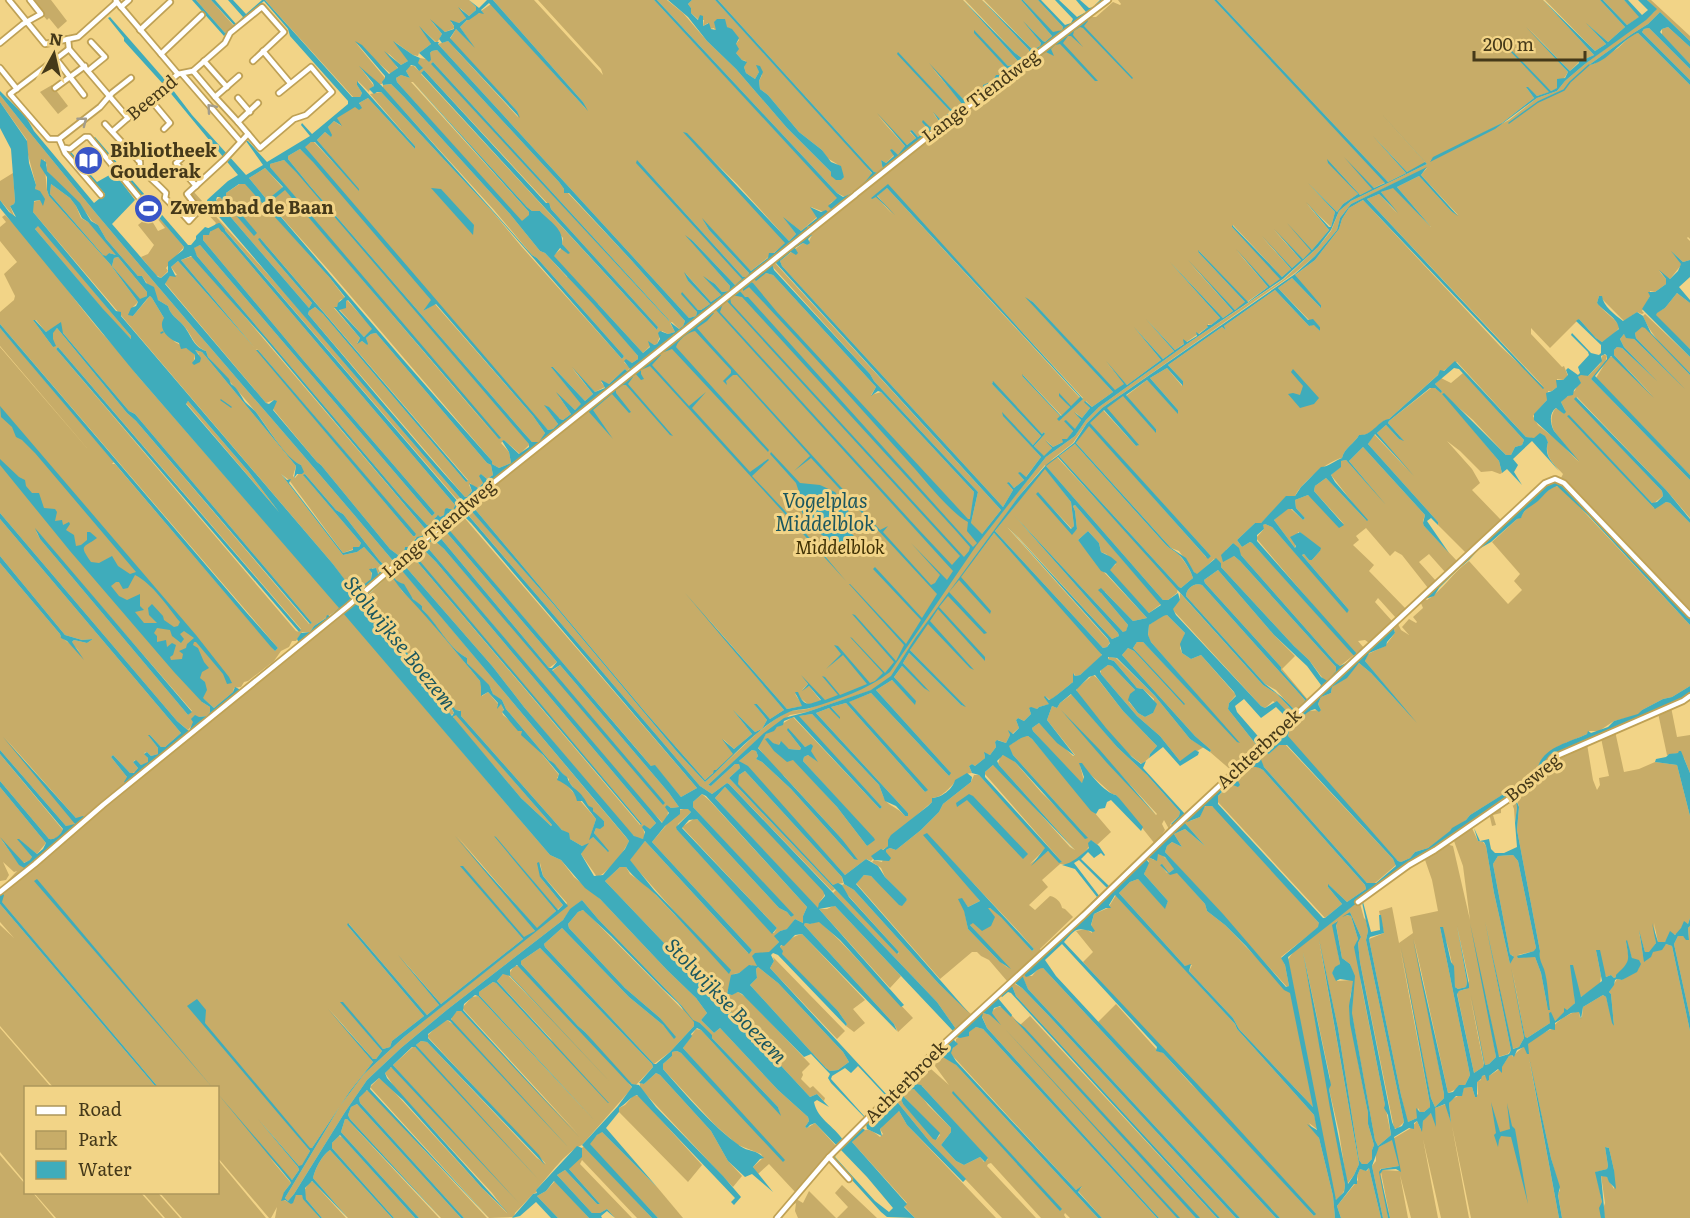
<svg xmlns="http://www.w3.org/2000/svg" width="1690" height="1218" viewBox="0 0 1690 1218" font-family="Literata,serif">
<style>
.green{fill:#c7ac68;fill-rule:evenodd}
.water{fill:#3facbb;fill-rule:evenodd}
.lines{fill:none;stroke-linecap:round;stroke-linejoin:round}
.stream{stroke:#3facbb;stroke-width:1.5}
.canal{stroke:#3facbb;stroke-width:4}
.minor-casing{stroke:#bfa155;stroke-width:8}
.minor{stroke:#fff;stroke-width:4.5}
.oneway{stroke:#a29c8c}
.labels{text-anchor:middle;stroke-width:6;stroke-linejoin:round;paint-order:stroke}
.street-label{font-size:18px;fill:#453919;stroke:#f2d487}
.poi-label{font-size:18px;font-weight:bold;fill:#453919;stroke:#f2d487;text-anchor:start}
.park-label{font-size:18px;font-style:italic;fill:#3f3004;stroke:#f2d487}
.water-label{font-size:20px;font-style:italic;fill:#1b575f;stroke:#f2d487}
</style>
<rect width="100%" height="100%" fill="#f2d487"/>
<g class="green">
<path d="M34 0H51L67 21 58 29 49 18 47 20 32 2Z"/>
<path d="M196 0H211L234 26 225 33Z"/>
<path d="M265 0H469L476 7V10L469 16 460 8 466 18 459 23 451 22 455 28 445 32 432 22 442 34 437 43 422 29 431 44 419 53 418 56 413 55 395 42 408 59V61L401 65 388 53 398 69 391 74 356 43 385 78 382 84H378L360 67 374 86 370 89 369 92 358 81 357 85 362 93 360 97 354 98Z"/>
<path d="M493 0H534L603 75 601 69 538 0H654L838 198 829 204 847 199 879 173 874 172 718 0H963L1018 61 1017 64 1008 66 974 31 1008 70 973 94 968 101 963 99 933 69 963 104 953 111 898 53 950 111 943 119H940L933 113 939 121 938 124 930 128 923 121 927 131 918 137 912 130 910 132 916 138 907 145 878 116 905 146 898 156 892 149 891 150 894 155 886 163 881 160 883 170 970 100 1106 0H1111L1091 17H1096L1113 2 1120 5 1121 4 1118 0H1214L1386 182 1374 188 1361 175 1373 189 1360 195 1328 160 1358 194 1343 204 1337 212 1309 184 1335 212 1331 227 1307 204 1329 230 1312 250 1298 235 1312 251 1303 259 1274 230 1301 260 1292 268 1262 237 1291 269 1282 277 1233 225 1232 227 1281 279 1270 286 1237 251 1268 287 1247 302 1199 251V253L1246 303 1235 310 1190 263 1233 311 1223 318 1171 263 1220 318 1211 325 1208 324V327L1175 350 1147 320 1174 351 1163 359 1135 328 1161 360 1127 385 1106 362 1125 384 1115 391 1033 302 1028 299 1113 392 1092 407 1086 401 1085 402 1090 408 1082 418 1075 412 1081 420 1075 430 1065 421 1073 431 1067 440 1053 447 1046 440 1052 448 1044 457 1034 446 1045 434 1044 432 1042 434 992 382V384L1041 436 1033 445 1002 414 1041 457 1025 478 1018 473 1024 480 1014 488 1009 482 1008 484 1013 490 1003 507 782 266 780 261 803 243 807 245 812 235 775 263 1001 510 982 534 983 536 1046 457 1075 436 1086 420 1099 407 1184 346 1284 279 1318 247 1331 231 1339 211 1351 201 1427 164 1377 110 1425 162V164L1407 172 1375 138 1406 173 1388 182 1217 0H1543L1594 55 1579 62 1570 71 1528 28 1568 72 1558 88 1551 91 1510 51 1550 92 1537 96 1526 87 1534 98 1502 123 1430 161 1509 120 1537 98 1557 91 1565 81 1585 64 1654 12 1656 9 1647 0H1651L1690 36V41L1660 12 1648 24 1632 34 1589 65 1594 64 1618 48 1632 35 1638 33 1690 85V239L1688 237 1687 238 1690 241V260L1683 262 1672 252 1682 264 1670 279 1659 271 1666 279V284L1655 292 1650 291V296L1642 311 1644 313 1642 314 1637 312 1624 321 1599 296 1597 303C1604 312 1614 317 1620 327L1613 335 1602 342 1596 338 1579 319 1550 348 1531 328V334L1562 367 1564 366 1568 376 1563 380 1557 379V387L1552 391H1548L1547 400 1533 416 1538 425 1558 441 1579 462 1554 431C1551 424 1550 416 1555 409L1558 408 1564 414 1565 410 1561 402C1570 392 1578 395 1578 377L1582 374 1588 376 1600 364 1603 354 1607 356 1605 363 1609 357H1613L1652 395 1614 355V350L1617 347 1622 348 1654 378 1624 347 1620 339 1624 334 1634 339 1679 383 1636 338 1635 333 1640 327H1645L1690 375V475L1596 378 1604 365 1591 379 1690 480V518L1667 491 1577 397 1575 399 1662 491 1663 496 1653 504 1568 415 1654 508 1666 502 1670 503 1690 523V613L1561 478 1563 474C1553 463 1544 457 1548 441L1526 437 1457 362 1440 373 1389 419C1378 421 1374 436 1359 435 1355 443 1344 448 1342 458 1329 460 1301 483 1295 496L1286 497 1261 523H1255L1237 540 1242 547 1250 542 1252 543 1354 655 1340 666 1336 663 1241 555 1233 543 1226 550 1230 557 1234 556 1240 561 1336 667V671L1329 682 1324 680 1309 660 1294 646 1221 567V563L1214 559 1197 575 1194 572 1179 551 1171 548 1076 443 1089 425 1206 557 1211 556 1089 423 1103 410 1136 446 1138 445 1106 408 1123 395 1156 432V429L1126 396 1147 380 1178 413V410L1150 378 1167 368 1182 386 1183 381 1168 365 1222 327 1226 330 1224 326 1275 290 1309 326 1314 324 1320 331V327L1313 320H1309L1278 288 1292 278 1320 307 1321 305 1294 276 1315 260 1339 229 1342 219 1349 208 1363 200 1500 346 1544 387 1367 199 1379 194 1397 213 1381 192 1393 187 1431 227 1397 187 1419 176 1451 211 1458 215 1421 175 1427 168 1351 204 1340 218 1337 230 1315 256 1295 273 1102 408 1087 423 1073 443 1050 461 1057 457 1178 588 1177 593 1168 600H1163L1045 465 1019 496 972 562 994 533 1100 651 1102 656 1080 675 1075 676 1074 673 1073 682C1069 685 1053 699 1050 700L1045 696 1050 704 1039 707 1037 709 1029 708 1031 714 1024 721 1018 718 1016 720 1019 728 1012 734 1009 732 1010 735 1006 743 998 740 995 742 996 747 990 755 984 753 985 758 975 766 972 764 969 766 972 773C953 775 951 795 933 798L932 802 911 820 887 847 872 856 873 859 871 861 866 859 845 875 748 768 739 761 752 750 756 751 758 756 756 759 762 762 791 789 854 859 841 838 784 776 778 772 757 746 766 734 793 717 880 809 882 807 798 716 812 714 879 785C882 792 883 799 889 804 895 808 900 810 905 816L908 813 816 713 829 708 840 717 831 707 846 703 925 792 927 790 848 702 871 693 949 776 950 772 876 690 892 680 915 704V701L894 677 902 666 928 691 903 663 909 653 961 705 964 706 910 650 916 640 892 676 875 689 807 712 790 715 757 740 708 785 711 786 735 764H739L740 768 729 778 835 889 832 891 729 784 727 783 712 794 700 786 464 510 462 515 697 788 681 797 655 766H651L635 747 445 526 440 530 448 534 557 662 549 668 438 535 434 540 444 549 665 804 552 671 560 665 669 793 679 807 671 808 667 805C669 813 668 818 663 823L650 810 428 548 427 544 416 549 418 553 424 550 436 562 656 823 650 829 643 828 645 836 643 839 636 838 622 824 524 707 493 667 405 566 411 558H414L640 825 642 824 413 554 401 569 629 841C624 852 608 873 597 877L581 854 586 845 582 846 570 839 461 716 460 710H456L427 680 451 707 454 714 450 715 424 681 358 605 357 602 360 601 411 663 425 674 362 601 389 575 394 577 392 571 354 599 388 567V566H385L379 560 343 514 336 510 305 474 304 476 361 543 359 547 343 553 289 480 281 474 343 555 357 552 364 547 383 568 377 574 376 568H372L371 579 354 593 333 564 33 212V202L40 200 35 189 36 185 27 151V140L0 102V95C126 255 263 406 394 562L463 504 666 343 674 334 763 267 808 226H813L824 212 811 207 817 217 801 231 785 219 796 234 789 241 737 184 684 132 786 243 751 271 704 221 709 230 749 273 747 277H743L637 160 743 279 735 285 693 241 688 238 730 286 729 291 722 292 715 284 706 278 721 295 711 302 686 274 688 281 710 304 701 310H698L682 293 697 312 696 316 689 318 438 44 448 41 518 117 517 111 450 39 456 29 471 43 460 27C467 21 473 12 483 13L481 11 491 4 586 109 583 102ZM44 159 47 165 46 170 87 214 92 221 98 225 106 239 138 276H142L158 300 168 306C171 316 177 318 183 325 192 334 193 346 206 351L208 357C224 375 240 393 255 411 267 425 285 459 301 465L302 470 295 478 293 476 296 466 202 352 194 350 199 354 193 364 195 355 188 349 175 342 169 335 164 318 152 298 150 296 133 316V307L138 302 110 264 49 196 47 190ZM888 186 1083 398 1062 418 1023 377V375L1062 416 1070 407 1059 394 1071 407 1080 398 887 188 877 195 892 214 876 196 871 198ZM771 265 870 374 874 381 978 492 971 523 974 492 881 392 871 395 876 387 773 275 766 273 754 278ZM475 501 474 508 646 713 705 780 734 754 723 739 734 749 752 734 734 711 755 732 762 729 767 720 755 705 757 704 770 719 784 710 704 614 787 709 803 706 795 694 809 705 821 701 809 686 802 690 808 684 805 680 825 702 808 709 789 711 774 720 756 734 705 782 678 753 554 605 470 509ZM395 579 417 603 422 606V609C437 624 447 647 467 658V663L491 689C492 695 497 698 502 700L506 709 549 760C557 765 560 773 569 779V782L597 816 604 821V826L596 828 594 833 608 852 591 835 596 819 566 784 557 778 559 775 523 731 503 715 502 712 504 711 501 703 497 707 498 704 488 692 482 696V688L484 692 488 690 486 686 482 687 480 681 419 607 402 591ZM787 730 805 747 811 745 810 751 816 760 808 755 804 757 803 761 873 838 867 846 837 807 796 762 773 743 779 746 780 742 789 749 800 750 801 748Z"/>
<path d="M657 0H667L683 13 707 41 736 69 787 128 831 172V176L844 177 837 164 827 158 822 150 799 132 768 95 760 89 759 81 762 75 758 67 759 72 755 79 746 73 744 67 746 61 742 60 736 53V44L739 40 727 27 715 30 714 28 710 29 708 23 703 26 704 20H699L691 13V8L688 4 692 0H715L865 164 872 174 861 186 845 197 837 193Z"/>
<path d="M965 0H982L1029 50 1030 53 1023 59 1015 53Z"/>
<path d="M984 0H1021L1052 36 1045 42 1043 41 1027 25 1041 43 1040 46 1033 50Z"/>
<path d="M1023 0H1038L1063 27 1062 30 1053 33Z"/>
<path d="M1545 0H1600L1625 27 1608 42 1587 24 1606 44 1595 51Z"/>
<path d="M1603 0H1624L1640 17 1627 25Z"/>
<path d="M1668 27 1690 47V64L1662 35V29Z"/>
<path d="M1649 28 1690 69V80L1642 32 1644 29Z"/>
<path d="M437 50 559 182 564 189V193H568L632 261 685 321 683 326 679 329 672 322 670 323 675 332 668 334 662 331 657 344 650 346 643 353 598 304 595 305 638 356V359L632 363 626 360 624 362 630 368 627 371 625 369 609 384 601 382 605 387 595 392 572 368 593 394 585 401 553 367 552 368 582 404 575 410 558 395 571 414 563 420C555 418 553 408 545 406L558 424 553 429 548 430 534 415 305 149V146L311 142H314L359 190 317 140 325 132 331 137 328 127 334 121 341 126 336 118 351 108 360 104 359 103 368 98 415 149V146L370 94 381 92 492 211 521 246 622 359 624 356 537 258 532 255 494 210 383 88V85L391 84 404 97 510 214 540 251 545 253 567 277 570 274 553 256 562 248 568 254 562 244 563 238 540 211H532L527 207 413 82H411L529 212V215H539L555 233 553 234 548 227 539 229 559 237 549 253 397 82 396 78 401 75 410 78 406 71 409 66H414L419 71 417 63 420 58 431 60 428 55 432 51ZM433 62 669 320V321L432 64ZM424 70 550 206 551 209 658 327 657 330 421 74Z"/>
<path d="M52 85 68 106 58 114 40 92Z"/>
<path d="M300 149 314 162 432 300 423 311 435 304 533 416 545 433 540 442H532L523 432 310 186 288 159V156Z"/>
<path d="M284 160 297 172 530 444 520 454 504 440 501 443 509 452 511 463 499 468 492 464V461L332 274 269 203 285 189 498 439 269 166 270 164Z"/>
<path d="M265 168 283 188 267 200 249 178Z"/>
<path d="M13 173 15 201 14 204 10 206 15 218 0 200V181Z"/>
<path d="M241 183H245L330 278 345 298 340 300 337 307 334 308 360 338 357 343 362 341 367 345 366 338 371 334 376 333 487 463 491 465 493 475 487 479 481 474 483 483 476 489 470 483 469 485 472 491 467 497H465L308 314 309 311 315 307 323 314 466 482 468 480 260 238 263 246 312 303 309 308 216 200 220 197 254 235 256 233 226 196V193Z"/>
<path d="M51 184 70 198 76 206 81 218 88 222 116 253V255L109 253 106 257 103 255 50 194Z"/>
<path d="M193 191 283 291 461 499 460 503 223 228 220 229 455 505 453 510 447 508 444 515 440 517 437 516 434 519 436 524 434 527 427 525 403 499 197 256 193 248 200 245 432 516 435 513 304 361 203 240V235L209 234 216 223 190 195Z"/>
<path d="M154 211 184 247 166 268 168 271 161 278 156 275 141 257 148 254 154 245 138 225 149 216 158 231 165 228 152 212Z"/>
<path d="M5 215C38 246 63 286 91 320 106 339 123 354 136 374L340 608 314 626 310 632H302L296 641H292L289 647 281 651 274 661 248 681 244 682 241 687 234 688 233 692 214 708 204 699 202 702 210 707V712L207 716 199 717 188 730 177 721 0 513V347L92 454 0 346V328L114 462 112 464H115L275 651 278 648 0 324V312L14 300 15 296 4 274 17 262 0 241V227L6 222 2 217ZM33 320H36L46 332 58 325 63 333 129 411 135 414 312 623 309 624 136 421 127 413 57 328 53 332V347ZM58 347 301 629 299 632 296 631 56 349ZM36 531 192 711 188 715 40 539Z"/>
<path d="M38 225 131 336V339L111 319 35 229Z"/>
<path d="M118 257 147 292V296L140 300 112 266 114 258Z"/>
<path d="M190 257H193L223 291 426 530 423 536 416 538 409 547H405L403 554 398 555 390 549 321 465 317 462 273 409 274 400 266 403 165 283 170 276 177 275 171 267 178 261 254 347 181 260ZM256 349 258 350 416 535 413 536Z"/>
<path d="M1677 293 1690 303V349L1656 317V313L1665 308Z"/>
<path d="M347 300 373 329 364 337 339 309Z"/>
<path d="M1645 314 1690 357V373C1672 355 1652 339 1643 316Z"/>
<path d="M1463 373 1524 440 1522 445 1515 447 1511 455H1506L1473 420 1443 394 1499 461 1502 473 1500 474 1492 471 1481 472 1460 451 1447 441 1472 469 1480 483 1472 490 1501 520 1466 553 1438 525V522L1368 444 1374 434 1408 470 1377 433 1386 425 1399 439 1403 440 1388 423 1389 421 1431 388H1435L1441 392 1442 391 1435 384 1441 378 1451 383Z"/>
<path d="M188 401 248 471 279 512 186 403Z"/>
<path d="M1075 444 1166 545C1170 549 1175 551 1179 555 1184 560 1191 571 1193 578L1181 588 1179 587 1059 456Z"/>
<path d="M1363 447 1425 515 1423 521 1424 526 1457 561 1445 572 1429 554 1419 562 1436 581 1428 588 1402 555 1395 551 1390 556 1366 528 1356 536 1359 540 1353 545 1374 565 1369 571 1406 609 1396 618 1378 598 1375 602 1392 621 1369 643 1365 640 1358 641 1364 648 1355 654 1256 538 1264 529 1262 525 1265 524 1272 527 1347 612 1349 610 1302 555 1304 554 1309 560H1312L1320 551 1300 532H1298L1295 548 1274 520 1287 509H1291L1303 520 1305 518 1296 508 1295 500 1308 495 1344 524 1314 491 1315 486 1326 478 1367 521 1331 475 1340 467 1341 461 1346 460 1375 492 1349 461Z"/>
<path d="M1045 468 1071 502 1074 526 1072 529 1038 493 1072 534 1077 529 1075 511 1073 506 1075 505 1161 604 1149 613 1109 570 1116 564 1106 554 1101 552 1099 543 1088 531 1078 540 1103 571 1147 618 1133 621 1105 592 1101 593 1128 625 1126 632H1123L1014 515 1118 633 1119 636 1112 639 1019 538 1007 527 1110 642 1107 647 1103 648 995 531Z"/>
<path d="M1555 486 1561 487 1690 625V686L1672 697 1663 699 1642 710 1638 715 1614 721 1599 731H1589L1587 734C1568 743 1543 748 1537 770L1539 772 1536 775 1532 774 1512 789 1470 815 1466 820 1428 848 1415 852 1410 858 1401 862 1398 861 1289 740 1288 736 1290 727 1295 726 1308 711 1321 710 1318 704 1321 697 1331 693 1332 687 1347 677 1359 663 1371 673 1407 712 1365 661 1368 654 1385 646 1395 633 1393 626 1397 622 1401 630 1409 635 1402 627 1409 619 1416 623 1417 622 1413 617 1423 608 1420 601 1424 598 1427 600C1443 590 1453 572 1469 561L1508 604 1522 590 1514 581 1520 574 1492 542 1517 519 1521 517C1525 507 1545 492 1555 486Z"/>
<path d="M0 519 181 733 165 747H161L150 735 149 736 158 748V754L151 756 147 752 144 753 148 758V763L141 765 135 760 133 762 138 768 134 773H130L113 755 111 757 127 777 157 757 163 755 295 647 298 641 301 642 348 604 344 613 550 855 561 860 574 877 600 899 667 970 696 998 707 1013 701 1020 714 1033 720 1028 778 1090 808 1117 809 1121 805 1127 807 1128 815 1123 837 1147 796 1193 769 1164 758 1174 753 1167 763 1158 761 1154 738 1145 716 1126 663 1069V1064L672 1056V1052L677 1051 681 1053 784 1161 683 1048 696 1029 701 1030 780 1114 778 1107 712 1038V1036L700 1023 694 1022V1026L670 1052 654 1064 545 947 544 944 562 928 629 997 663 1025 674 1038 660 1018 625 988 569 928 568 924 578 912 583 910 586 912 683 1010 681 1005 598 919 582 900 570 910 563 920 448 1009 401 1048 367 1080 345 1112 294 1194 288 1201 285 1198 340 1106 364 1074 404 1037 528 937 524 938 461 866 523 939 441 1004 402 959 439 1005 427 1015 349 924 347 925 424 1016 392 1041 390 1047 383 1049 341 1002 382 1051 376 1059H373L329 1009 373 1062 350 1091 312 1148 310 1149 253 1082 310 1151 302 1166H299L259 1120 298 1167 299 1170 292 1180 270 1158 291 1183 284 1192V1200L288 1202 293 1199 296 1195H302L304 1199 320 1218H275L277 1207 271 1218H269L218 1158V1088L158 1087 1 901 2 893 0 894V889L17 871 14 872 3 862 9 875 6 880 0 881V787L46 843 37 854 18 839 32 857 31 860 23 863 1 839 19 864 33 863 78 824 79 818H76L5 738 73 819 75 823 74 825 66 826 0 750V563L60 634V636L80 652 71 643 74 640 87 643 93 639 82 640 65 635 0 556ZM457 836 537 929 556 911 495 836 557 910 563 905 540 877V863L543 876 567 903 565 906 535 931Z"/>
<path d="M1218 570 1274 635 1295 656 1282 669 1308 700 1291 716 1273 701 1265 708 1261 706 1172 609 1180 600V593L1263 685 1277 694 1294 712 1295 711 1276 690 1265 684 1186 596C1186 589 1194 582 1202 585L1305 700 1299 708 1307 701 1281 670V667L1205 583 1204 580Z"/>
<path d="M1163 615H1167L1185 633 1180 648 1182 653 1191 659 1201 655 1236 695 1229 703 1228 709 1258 747 1232 771 1210 752 1211 750 1195 736 1122 655 1128 648 1134 651 1184 705 1133 648 1137 642H1143L1240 744 1151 642 1148 636 1149 625Z"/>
<path d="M1109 657 1116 658 1155 696 1190 739 1204 747 1180 761 1160 736 1137 716 1101 674V670L1108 665 1112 666 1135 690 1129 702 1138 713 1145 717 1153 713 1154 699 1143 689 1137 688 1114 661 1108 659Z"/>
<path d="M1093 675 1097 678 1123 711 1157 746 1150 754 1149 758 1142 764C1118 748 1095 715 1076 692L1077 688Z"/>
<path d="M1072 694 1117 747 1147 775 1180 812 1179 816 1171 823 1169 829 1164 820 1162 824 1165 830 1155 844 1116 795 1112 794 1080 765 1084 781 1082 783 1079 782 1033 731 1032 728 1039 723 1073 756 1075 755 1047 720 1052 706 1057 708 1060 703ZM1061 710 1157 814 1156 815Z"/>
<path d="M1671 707 1677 737 1690 735V773L1684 758 1678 753 1667 755 1658 713Z"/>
<path d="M456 714 552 825 551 826 521 798 453 718Z"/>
<path d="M1615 731 1624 772 1639 769 1655 762 1677 765 1690 816V918L1688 924 1685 923 1677 934 1669 936 1665 942H1658L1654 923 1656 943 1650 952H1645L1639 931 1643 955 1652 952 1666 944 1672 946 1690 1031V1218H1605L1603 1209 1605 1203 1601 1175 1607 1177 1614 1189V1170L1609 1148 1605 1147 1608 1166 1607 1169 1596 1172 1602 1202 1601 1218H1562L1558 1194 1560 1190 1551 1158 1529 1058 1559 1218H1471L1452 1126 1469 1218H1441L1423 1139 1438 1218H1411L1400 1175 1408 1218H1390L1381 1172 1383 1170 1400 1171 1395 1146 1399 1166 1380 1169 1388 1218H1383L1372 1166 1376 1161V1152L1379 1147 1411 1128 1417 1121 1421 1130 1423 1121 1428 1114 1432 1113 1435 1121V1108L1446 1104 1451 1123 1449 1103 1452 1099 1462 1094 1464 1088 1472 1087 1475 1097 1478 1094 1477 1081 1481 1080V1076L1486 1075 1487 1080H1489V1076L1501 1068 1509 1056 1512 1055 1513 1057C1517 1050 1544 1031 1552 1029 1556 1021 1569 1013 1579 1011L1580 1018 1582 1017 1583 1007 1603 995 1606 997 1614 1026 1611 994 1609 992 1617 979 1622 980 1639 968 1632 958 1626 941 1629 959 1628 963 1616 977 1614 978 1611 975 1606 977 1596 950 1601 976 1600 984 1581 997 1574 987 1575 1003 1554 1022 1551 1013 1550 1023 1527 1038H1525L1512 969 1524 1038 1519 1047 1512 1049 1485 920 1511 1050 1508 1054 1498 1057 1485 992 1496 1057 1489 1064 1485 1065 1470 996 1484 1065 1483 1067 1474 1073 1457 993 1459 991 1466 989 1469 981 1457 926 1467 982 1466 987 1458 989 1455 987C1453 967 1450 946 1440 927L1470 1075 1465 1085 1448 1093 1414 939 1444 1094V1098L1435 1107 1431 1098 1400 948 1430 1104V1107L1424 1112H1420L1418 1108 1417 1118 1408 1122 1407 1121 1401 1095 1369 939 1384 933 1379 911 1392 907 1399 943 1413 933 1410 917 1438 911 1432 880 1424 857 1446 844 1453 846 1470 920 1463 866 1454 841 1471 826 1478 841 1483 842 1486 846 1494 893 1510 964 1513 956 1510 954 1493 864 1498 856 1513 855 1518 861 1536 948 1535 951 1518 955 1535 957 1541 973 1548 1010 1543 968 1539 962 1540 951 1517 830 1519 807 1516 797 1517 807 1515 823 1514 809 1512 804H1508L1501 809V813L1493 815 1496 825 1492 826 1489 813 1528 786 1553 760 1587 744 1593 780 1597 790 1600 785 1599 778 1609 776 1601 738Z"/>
<path d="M1024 736H1028L1032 739 1111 832 1097 845 1092 841C1088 851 1079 858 1069 865L1060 864 1042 880 1048 887 1029 905 1035 910 1050 896C1056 897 1061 902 1062 908L1065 909 1073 917 1040 949 1041 952 1007 981 989 960 981 956 977 952H972L940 979 856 883 864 875 871 876 902 905 907 900 885 877 881 868 872 862 874 860 882 862 886 850 890 848 896 850 921 830 939 812 943 804 971 782 974 775H979L1046 848 1030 864 1048 851 1062 862 984 773 993 765 998 767 1070 847 1075 850 998 764 1000 757 1005 754 1015 762 1041 792 1087 837 1013 755 1008 746ZM926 833 1020 933 1034 949 1032 951 1001 916 990 908H987L991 923 972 922 970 925 1008 968 997 959 968 929 962 899 968 907 980 901Z"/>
<path d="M1284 743 1393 859 1396 865 1375 883H1367L1264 767 1261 762V752L1269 754 1278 745Z"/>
<path d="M0 754 63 830C61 835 55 840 49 839L0 781Z"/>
<path d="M1251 766H1256L1263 770 1365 885 1366 889 1347 902 1329 885 1328 887 1342 904 1325 918 1217 801 1218 796 1224 791 1226 785 1237 781V779Z"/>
<path d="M745 771 842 877 843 883 833 885 737 784 739 775Z"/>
<path d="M725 787 824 891V896L819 903 820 907 818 909 715 798Z"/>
<path d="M702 794 710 801 807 907 803 916V923L795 919 788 929 780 931 775 936 779 942 769 953 755 954 757 966 755 968 751 965 739 973 734 974 726 995 715 994 707 988 605 881 620 867H626L630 874 648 887 695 936 729 973 629 860 645 841 748 953 752 950 652 842 679 810 688 808 691 812 678 824 677 830 772 933H774L777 928 682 827 695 818 697 819 779 908 787 912 791 917 793 915 693 807V802Z"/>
<path d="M1207 805 1212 806 1220 813 1319 923V927L1281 957 1285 965 1289 986 1287 987 1165 852 1167 846 1172 842 1182 847 1174 834 1185 829 1205 846 1184 822 1182 823 1185 819 1190 821 1200 817 1203 808Z"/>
<path d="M1158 854H1161L1174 866V869L1169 873 1160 864 1167 873 1177 872 1205 904 1207 911 1225 925 1291 993 1314 1108 1239 1029 1233 1018 1189 971 1192 965 1185 966 1119 893 1130 882 1138 879 1165 908 1168 901 1144 874 1149 861 1146 859 1148 857 1154 860Z"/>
<path d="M844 884 854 890 939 984 972 1015 956 1029 937 1002 833 893 836 890 898 954 899 952 845 892 842 885Z"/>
<path d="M1116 895 1235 1024 1237 1029 1314 1115 1318 1130 1309 1123 1319 1138 1333 1196 1335 1218H1280L1098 1022 1116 1004 1158 1051 1163 1053 1191 1084 1202 1094 1314 1216 1315 1215 1083 962 1093 952 1076 931 1086 929 1092 933 1091 926 1094 914 1108 908Z"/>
<path d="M1359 900 1364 918 1366 920 1368 931 1366 940 1404 1122 1397 1129 1394 1128 1360 962 1358 943 1361 937 1350 912 1346 915 1351 916 1358 939 1357 941 1361 984 1391 1135 1378 1146 1375 1140 1352 1014 1353 984 1350 997 1358 1062 1368 1113V1124L1374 1145 1372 1150V1159L1367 1164H1362L1359 1160 1338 1028 1319 940 1359 1164 1354 1175 1347 1184 1339 1132 1329 1089 1330 1078 1303 952 1345 1185 1344 1191 1337 1201 1334 1196 1288 960C1294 946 1344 911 1359 900ZM1337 921 1336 924 1342 958 1350 964 1354 976 1351 980 1337 981 1332 973 1340 964 1333 926Z"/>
<path d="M0 904 156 1087H53L0 1026V925L14 938 0 922Z"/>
<path d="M833 906H835L901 976 890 988 819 909H827Z"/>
<path d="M819 921 839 940 913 1018 898 1032 894 1024 804 925 805 923 810 924Z"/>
<path d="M1690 926V1017L1674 944 1678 936H1683L1689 940 1688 928Z"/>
<path d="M802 934 865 1000 853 1009 865 1023 854 1032 846 1026 847 1024 838 1011 781 954 780 947C785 942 795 935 802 934Z"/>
<path d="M540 948 652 1064 653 1067 636 1085 632 1084 622 1074 632 1088 582 1145C564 1153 550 1175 536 1190L537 1192 533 1194 515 1213 514 1217 489 1218 370 1087 379 1078 387 1084 482 1188 507 1213 492 1193 395 1088 385 1073 389 1068 393 1067 417 1092 393 1065 414 1046 431 1063 416 1045 421 1041 427 1042 537 1158 546 1164 427 1036 444 1020H447L453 1024 451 1017 457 1011H461L579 1135 462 1008 472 997 478 996 594 1120 479 995V992L493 982 496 983 554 1045 551 1039 497 981 503 974H507L544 1012 509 974 514 966H519L609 1061 585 1032 578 1026 521 964V961Z"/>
<path d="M773 957 845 1031 837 1039 770 968 774 961Z"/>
<path d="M758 967 778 983 843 1052 849 1062 838 1070 830 1071 826 1068 750 985 757 978 756 969Z"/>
<path d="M1039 968H1043L1276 1218H1240L1028 989 1023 978 1019 977 1023 973 1026 976H1032Z"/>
<path d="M1015 981V984L1022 988 1050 1017 1236 1218H1220L1016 996 1011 983Z"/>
<path d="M738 992 747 998 810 1064 802 1072 803 1075 801 1079 810 1088 813 1086 825 1098 824 1101 817 1094 810 1097 731 1012 727 1005V996Z"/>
<path d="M1019 1004 1217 1218H1159L1007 1050 987 1028 981 1014 983 1013 990 1015C1001 995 1011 1016 1020 1025L1030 1016Z"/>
<path d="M976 1027 983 1029 1157 1218H1102L1078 1191 1082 1187 1076 1190 950 1053 956 1044V1039Z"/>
<path d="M0 1028 51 1087 26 1088 25 1182 0 1152Z"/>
<path d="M938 1054 948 1059 956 1065 1098 1218H1070L1065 1213 1064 1215 1066 1218H1041L991 1163 988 1164 987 1166 1036 1218H1002L930 1142 894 1098H890L907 1081H908L898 1095 900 1096 903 1104 936 1140 940 1135 903 1096 906 1091 914 1089 917 1090 928 1105 951 1128V1132L941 1145 956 1161 964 1165 980 1157 984 1162 988 1159 922 1086 910 1084 931 1069 949 1085 935 1066Z"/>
<path d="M656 1073 660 1075 711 1131 728 1161 742 1176 733 1187 640 1088V1083L644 1084Z"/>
<path d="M369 1090 385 1108 487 1218H464L360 1103 359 1098 365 1091Z"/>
<path d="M634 1095 639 1096 702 1165 688 1182 619 1112V1108L625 1105Z"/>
<path d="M357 1104 461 1218H441L350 1119 348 1115 351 1107Z"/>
<path d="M892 1105 898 1110 897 1112 899 1111 907 1125 996 1218H915L904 1206 907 1203 852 1142C863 1129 866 1125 880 1137L883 1134 880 1129 883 1126 879 1129 874 1125C884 1112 875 1110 892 1105Z"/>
<path d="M345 1119H347L439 1218H419L341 1132Z"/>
<path d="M601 1131 657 1187 683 1218H658L590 1145V1142Z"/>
<path d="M339 1136 342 1137 415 1218H394L332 1148V1143Z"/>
<path d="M584 1146 652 1218H637L582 1160 580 1164 632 1218H615L607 1209 600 1213H592L557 1175 565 1170 597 1204H600L569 1169V1167L581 1157 582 1148Z"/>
<path d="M330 1150 392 1218H348L313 1178C315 1169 322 1155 330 1150Z"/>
<path d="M0 1155 25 1184 26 1192 33 1193 54 1218H0Z"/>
<path d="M218 1160 266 1218H182L160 1193 218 1192Z"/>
<path d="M1369 1168 1381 1218H1341L1337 1206 1358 1180 1357 1176 1360 1169 1367 1171Z"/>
<path d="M310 1181 313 1182 346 1218H322L306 1199 304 1191Z"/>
<path d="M555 1181 589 1218H558L537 1196 546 1191Z"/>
<path d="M842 1185 877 1218H837L848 1207 835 1193Z"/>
<path d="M809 1191 836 1218H798L795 1211 796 1203 788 1208 782 1216 781 1215 796 1199 803 1203Z"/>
<path d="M34 1193H141L163 1218H56Z"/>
<path d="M143 1193H158L180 1218H165Z"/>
</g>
<g class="water">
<path d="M192 0H196L225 33 234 25 211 0H215L236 24 243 17 228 0H233L246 14 262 0H265L352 97H360L362 93 357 85V81L415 146V149L368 98 359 103 362 108 359 110 355 107 337 118 342 126 334 121 328 127 332 135 331 137 325 132 317 140 359 189V191L315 142H311L305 147 548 430 553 429 558 424 544 405 549 407 560 419 563 420 571 414 556 392 575 410 581 404 551 367H553L585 401 593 394 572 367 595 392 605 388 601 380 609 384 625 369 627 371 630 369 624 361 626 359 632 363 638 359V356L594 305 545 253 540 251 510 214 404 97 391 84 383 85 382 82 385 78V76L355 41 362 45 389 74 398 68 384 51 401 65 408 61 393 41 413 55 420 58 418 63 423 68 419 71 415 66 411 65 406 71 410 78 401 75 396 78 397 82 522 221 529 215V212L412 81 527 207 532 211H540C550 222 564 229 562 244L570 253 568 254 560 248 554 256 643 353 650 347 648 341 654 345 657 344 660 339 658 333 660 331 668 334 675 332 670 322 679 329 683 326 685 321 632 261 569 193H564V189L559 182 437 50 432 51 430 53 431 60 429 62 419 53 431 44 419 26 435 42H439L438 44 689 318 696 316 697 312 681 294 682 292 698 310H701L710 304 688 281 684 272 711 302 721 295 703 276 715 284 722 292 729 291 730 286 685 235 693 241 735 285 742 279 636 163 637 160 743 277H747L749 273 709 230 702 218 751 271 768 258 769 253H774L785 243 683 132 687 133 789 241 796 234 783 217 801 231 817 218 810 207 821 212 826 210 829 213 813 227 808 226 807 228 809 230 795 241 790 242V244L678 334H674L666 343 463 504 403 557 394 562C263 406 126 255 0 95V91L26 117 34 131 94 203 105 194 68 152 70 151 97 182 113 173 115 174 135 200 112 224 158 277 161 278 168 272V262L183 250 184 247 92 139 95 137 188 245H191L196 239V236L205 227 211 229 209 235H203V240L304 361 435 513 432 516 200 245 194 248 197 256 403 499 427 525 434 527 436 524 434 519 438 515 440 517 444 515 445 509 447 508 453 510 455 505 220 229 222 227 459 503 462 502 461 499 208 204 207 200 228 181 238 175 163 84 124 41V38L108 18 110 17 166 81 192 115 246 175 263 165 246 141H248L267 162 310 136 301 125 302 123 312 134 348 104V101L290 36 288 29 264 1 224 36ZM300 149 313 162 431 300 423 311 436 304 533 416 545 433 539 442H532L523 432 310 186 288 159V156ZM284 160 296 172 529 444V447L519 454 504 440 502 441 509 452 511 463 499 468 492 464V461C416 376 343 289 269 203L285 190 499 439 501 438 270 167V164ZM265 168 283 187 267 200 249 178ZM239 184H245L330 278 345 297 338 303 337 307H334L360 338 357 344 362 341 367 345 368 344 366 338 371 334 376 333 487 463 491 465 493 475 487 479 481 474 479 476 483 483 478 488 469 483 472 491 467 497H465C411 437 360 375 308 314L309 311 315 307 323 314 466 482 468 481 260 238 258 239 263 246 312 303 309 308 216 200 217 197H220L254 236 257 233 226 196V193ZM191 256 265 339 426 530 422 536 417 537 409 547H405L403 554 398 555 390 549 321 465 317 462 273 410 277 401 274 400 269 404 266 403 165 284 170 276 176 277 171 267 178 261 254 347 181 260ZM348 300 372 329 364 337 339 310 346 308V301Z"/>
<path d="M469 0 479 8 487 0H493L583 102 588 111 489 3 481 10 484 14 479 13 469 20H467L460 27 475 48 456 29 450 38 517 111 520 118 448 41 442 43 439 39 442 34 430 19 445 32 454 29V26L450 20 459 23 466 18 458 7 469 16 476 10V7Z"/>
<path d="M654 0H657L837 193 843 197C853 194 864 184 872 173L715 0H718L874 172 879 173 832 210 828 206 837 198Z"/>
<path d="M668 0H692L688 4 691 8V13L698 20 700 15 703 16V26L709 23 711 29 716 30 714 22 717 19H725L727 27 732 29 739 38 736 44 739 49 736 53 742 60 747 62 744 67 746 73 755 79 759 72 756 65 760 66 763 72 759 81 760 89 768 95 799 132 822 150 831 162 841 166 844 177 841 180H836L831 176V172L787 128 736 69 707 41 688 17Z"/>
<path d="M963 0 1015 53 1023 59 1030 53 1029 50 982 0 1033 50 1040 46 1041 43 1023 21 1043 41 1045 42 1052 36 1021 0H1023L1053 32 1062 30 1063 27 1038 0H1041L1065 25 1071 23 1073 19 1055 0H1059L1077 17 1086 12 1076 0H1080L1089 8 1095 7V5L1100 0H1106L970 100 883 170 881 160 886 163 894 156 890 150 892 149 898 155 905 146 877 113 907 145 916 138 910 131 912 130 918 137 928 129 922 122 923 120 930 127 938 124 939 121 933 112 940 119 950 113V111L897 54 898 52 953 111 962 104 929 63 963 99 968 101 973 94 983 88V85L993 81 996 75H1000L1008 70 974 33V30L1008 66 1017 64 1018 61Z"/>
<path d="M1214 0H1217L1388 182 1406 173 1373 136 1407 172 1425 162 1376 108 1427 164 1351 201 1339 211 1331 230 1318 247 1283 279 1184 346 1099 407 1086 420 1075 436 1046 457 1016 495 976 546 890 672C867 690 837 700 810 708 802 710 794 709 787 713 757 727 730 760 705 782L678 753 554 605 467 506 475 502 474 508 646 713 705 780 713 773 714 770H716L733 754 722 739 734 749 752 734 733 710 755 732 762 729 767 720 754 704H757L770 719 784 710 685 593 787 709 802 706 795 692H798C804 707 808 705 821 700L809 686 802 691 808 684 801 675 825 700 838 695 822 676 825 677 840 695 867 684 843 655 826 669 841 654 834 645 838 646 870 683 875 681 883 673 850 637 852 638 885 673 894 662 852 614 855 615 896 661 904 645 849 584H850L906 644 921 620 873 569 875 567 922 618 937 594 811 458 794 471 810 456 737 375H733L726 381 727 385 723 381 731 373V370L695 331C688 332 678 340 676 347L769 450 768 452 672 349 664 352 662 351 711 312 714 313 707 321 697 328 709 342 880 530 888 526 883 532 931 585 935 583 940 575 911 543 947 580 953 571 715 309 723 303 720 312 920 531 952 565 960 556 726 300 730 297 731 303 964 557 969 551 970 547 956 531 742 297 732 295 739 290 745 297H748L973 547 977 543 967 531 968 522C949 512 923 477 907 460 855 402 803 344 749 287L743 291V287L751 282 753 283 777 312 968 519H970L974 492 881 392 878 391 871 396 876 387 773 275 766 273 756 281 754 279 772 264 774 270 870 374 874 381 978 492 971 523 982 534 1001 510 775 262 810 233 812 235 808 239 810 243 807 245 803 243 795 248 798 253 796 255 791 252 780 261 782 266 1003 507 1013 490 1007 483 1009 482 1014 488 1024 480 1018 473 1020 472 1026 477 1041 457 1003 416 1002 412 1033 445 1041 436 992 384 993 381 1042 434 1044 432 1045 434 1034 446 1044 456 1052 448 1045 440 1053 447 1063 442 1062 439H1067L1073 431 1064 421 1066 420 1075 429 1081 420 1074 412 1082 418 1090 408 1084 402 1085 401 1092 407 1113 392 1025 297 1033 302 1115 390 1124 384 1106 361 1127 385 1161 360 1134 327 1163 359 1174 351 1146 319 1175 350 1184 344 1183 339 1187 342 1197 336 1196 332 1199 334 1208 327 1207 325H1211L1220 318 1170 262 1223 318 1233 311 1188 260 1235 310 1245 302 1199 253 1198 250 1248 302 1268 287 1236 249 1270 286 1280 279 1232 227V225L1282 277 1291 269 1262 236 1292 268 1301 260 1274 229 1303 259 1311 251 1287 223 1312 250 1329 230 1306 202 1329 227H1331L1335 212 1308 183 1337 212 1343 204 1358 194 1328 163 1327 159 1360 195 1372 189 1344 157 1374 188 1385 183Z"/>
<path d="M1543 0 1595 51 1606 44 1586 23 1608 42 1625 27 1600 0H1603L1627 25 1639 17 1624 0H1628L1642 15 1648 10 1638 0H1647L1657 9 1646 20 1585 64 1565 81 1557 91 1537 98 1495 129 1430 162 1433 157 1502 123 1534 98 1526 87H1528L1537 96 1549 92 1509 50 1512 51 1551 91 1557 88V79L1565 78 1568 72 1526 27 1570 71 1579 63 1578 59 1583 60 1594 55Z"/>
<path d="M1660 12 1690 41V47L1668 27 1662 29 1660 32 1690 64V69L1649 28 1644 29 1642 32 1690 80V85L1638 33C1622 39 1607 63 1589 65L1632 34 1648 24Z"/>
<path d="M1087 19 1088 21 1084 26 1133 78 1132 79 1083 28 1080 27 1074 31 1073 35 1083 47 1071 36H1068L1063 43 1098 81H1095L1060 44 1055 45 1051 49 1054 56 1046 52 1031 63 1030 61Z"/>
<path d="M433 62 669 320V321L431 64Z"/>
<path d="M359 66 381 85 532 255 537 258 624 356 622 359 492 211 381 92H377L374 94 369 89 374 86 373 83Z"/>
<path d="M424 70 546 203H549L551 209 658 327 657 330 421 73Z"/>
<path d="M0 102 27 141 29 163 36 185 35 189 40 191 45 199 43 206 40 200 34 201 33 212 116 311 121 312V316L333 564 354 592 371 579 372 573 369 569 376 568 378 574 383 568 364 547 357 552 343 555 281 474 287 480 291 479 289 483 343 553 353 550V547H359L361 543 303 475 305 474 336 510 343 514 379 560 385 566H389L354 599 392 571C393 579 397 582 404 584L413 599 422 606V609C438 624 447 647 467 658V663L489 685 493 694 502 700 506 709 549 760C557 764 558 771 567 777 571 789 578 789 583 797 586 800 586 803 589 806L593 808V811L604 821V826L600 829 596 828 594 833 609 851 608 852 593 837 589 840 596 819 582 801H577C575 790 566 784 557 780L559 774 543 755 521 735 522 731H518L502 712 504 710 501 704 497 709 498 703 488 692 481 696V687L480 681C456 652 432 622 406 595 399 588 395 579 389 575L362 600 456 710 461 711V716L562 830 569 833 570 839 582 846 589 843 581 854 594 876 603 875 625 849 629 841 626 837 398 566 413 553 419 560 642 824 641 825 414 558H411L405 566 493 667 524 707 634 836 643 839 645 832 642 827 644 825 650 829 656 823 436 562 424 550 417 552 416 549 424 543 427 544 428 548 662 823 669 813 665 807 667 805 671 808 679 807 669 793 560 665 552 670 665 803 663 805 444 549 434 540 430 542 428 540 438 535 549 668H552L557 662 448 534 440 530 445 525 651 766 655 765 681 797 697 788 471 523 464 516 459 514 463 509 700 786 712 794 727 783 729 784 937 1002 956 1029 949 1037 953 1031 835 906 819 909 904 1005 901 1007 840 940 819 922 810 924 805 923 804 925 894 1024 897 1031 802 934 795 935 784 946 781 945 780 947 783 951 782 954 838 1011 847 1024 846 1026 778 955 773 953 771 955 774 961 770 968 888 1096 887 1097 858 1066 851 1073 845 1068 832 1076 831 1079 865 1117 873 1111 865 1118 831 1083 828 1078 830 1074 811 1054 804 1057 742 994 738 992 732 995 727 994 731 975 739 973 749 965 757 966 752 956 755 953 769 952 779 942 774 936 780 931 787 929 795 919 803 923V916L807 907 706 796 702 794 693 802V807L794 915 791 917 787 912 779 908 697 819 689 820 682 828 777 928 772 934 677 830 676 827 691 812 688 809H680V814L665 826 652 842 752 950 749 954 645 841 630 860 654 890 731 970 729 974C705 947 681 921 656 895 646 885 634 879 626 867H620L605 881 707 988 715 994 727 996V1005L731 1012 810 1097 817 1094 829 1107 817 1100 814 1102C817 1120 838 1128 845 1144L862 1128 865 1130 852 1142 907 1204 904 1207 915 1218 887 1217 881 1212 831 1157 837 1152 835 1157 875 1201 889 1212 893 1208 867 1177 815 1123 810 1125 807 1128 805 1127 809 1121 808 1117 778 1090 720 1028 714 1033 701 1020 707 1013 696 998 667 970 600 899 585 888 561 860 550 855 343 613 350 607 301 642 298 641 297 639 301 633 310 632 314 626 326 618 327 615 330 616 339 608 136 374 0 208V200L9 212 16 217 10 206 14 204 15 201 11 149 0 128ZM38 226 131 336V339L103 309 35 229ZM188 401 248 471 279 512 186 404ZM361 601 451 707 454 713 452 716 358 605V602ZM456 715 552 825 551 826 521 798 453 717ZM725 787 823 891 825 896 819 903 818 908 715 798ZM758 967 778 983 843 1052 849 1062 838 1070 830 1071 826 1068 750 985 757 978 756 969Z"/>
<path d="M41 159 46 162 47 171 80 203 91 221 98 225 106 239 138 276H142L146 283 154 287 158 300 168 306C171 316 177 318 183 325 191 334 193 347 206 351L208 357 229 379 231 384C237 387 241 396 245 402 248 405 252 408 255 411 266 425 286 459 301 465L304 472 302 474H297L294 478 296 466 202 352 195 350 201 358 200 362 194 365 192 363 195 359V355L186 348 181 349 179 343C169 340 157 329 164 318L152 298 150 296 147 299 133 316 128 315 131 308 136 306 138 302 110 264 49 196 47 190V177L40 166ZM51 184 70 198 76 206 82 218 88 222 116 255 109 253 106 256 103 255 50 194ZM118 257 147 292V296L140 299 112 266 114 258Z"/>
<path d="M1427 167 1421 175 1458 216 1451 211 1419 176 1397 187 1431 227 1393 188 1381 192 1398 213 1379 194 1367 199 1544 388 1543 389 1363 200 1349 208 1342 219 1339 229 1315 260 1295 275 1321 305V308L1292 278 1278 288 1308 320 1313 319 1320 327V331L1314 325 1309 326 1275 290 1224 326 1226 330 1222 327 1168 365 1183 381V386L1167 368 1150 378 1178 410V414L1147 380 1126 395 1156 429V433L1123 396 1107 408 1139 445 1136 446 1104 410 1090 423 1211 556 1208 559 1089 426 1076 443 1171 548 1186 558 1194 572 1197 574 1216 558 1221 563V567L1294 646 1309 660 1321 677 1329 682 1319 689 1321 685 1307 666 1274 635 1218 570 1204 580 1205 583 1281 667V670L1308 701 1300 708 1305 700 1202 585C1194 582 1186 589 1186 596L1265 684C1276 693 1286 699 1295 711L1294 712 1277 694 1263 685 1058 457 1046 466 1163 600H1168L1178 593 1180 600 1173 609 1176 615 1261 706 1265 708 1277 701 1291 716 1288 719 1276 707 1261 718 1244 699 1235 706 1237 712 1263 742 1258 747 1228 709 1229 703 1236 696 1234 692 1201 655 1191 659 1182 653 1180 644 1185 633 1167 615C1163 615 1153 623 1149 625L1148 635 1151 642 1240 743 1237 742 1143 642H1137L1133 648 1185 704 1184 705 1134 651 1128 648 1122 655 1195 736 1211 750 1210 752 1190 739 1155 696 1117 658 1108 657V659L1114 661 1137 688 1143 689 1157 704 1153 713 1145 717 1138 713 1128 700 1130 694 1135 690 1112 666 1108 665 1100 671 1101 674 1137 716 1160 736 1180 761 1195 750 1199 752 1198 755 1180 766 1163 747 1149 758 1150 754 1157 746 1123 711 1095 675 1089 677 1076 690 1106 728 1132 757 1141 764 1146 761 1143 768 1184 813V816L1173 826 1171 824 1179 816 1180 812 1147 775 1117 747 1071 694 1060 703 1057 708 1052 706 1047 720 1075 756 1057 743 1039 723 1032 728 1033 731 1082 783 1084 777 1079 763H1082C1089 773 1105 793 1116 795L1119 798 1143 827 1141 831 1111 800 1107 802 1105 808 1099 809 1096 814 1091 811 1032 739 1028 736C1023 736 1013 743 1009 746L1013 755 1088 838 1085 839 1015 762 1003 755 997 761 999 765 1075 850 993 765 985 772V777L1062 862 1059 863 1048 851 1031 866 1045 848 979 775 972 773 969 766 972 764 975 766 985 758 984 752 990 755 996 747 995 742 997 740 1006 743 1010 735 1008 730 1013 734 1019 728 1016 720 1018 718 1024 721 1031 714 1029 708 1031 707 1037 709 1039 707 1049 704 1044 697 1045 696 1049 700C1053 699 1069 685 1073 682V673L1075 676 1080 675 1102 655 994 533 961 577 991 611 990 614 959 580 949 592 987 633 984 634 948 596 939 607 985 657V661L938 609 930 621 974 670 970 668 928 624 910 650 966 707 961 705 909 653 903 663 930 692 924 688 902 666 894 677 916 701 915 705 892 680 876 690 951 773 949 776 871 693 849 702 928 790 925 792 846 703 831 707 840 717V719L829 708 816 713 908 813V816H905L896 806 885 801 879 785 812 714 799 716 882 807 880 809 794 717 784 721 783 725 777 727 774 731 766 734 758 748 841 838 858 860 854 859 791 789 762 762 756 759 758 756 756 751 752 750 739 761 748 766 845 875 866 859 878 866 885 877 906 898 907 900 902 906 899 905 871 876 864 875 856 884 969 1013 939 984 854 890 844 884 842 877 745 771 739 775 738 784 833 885 838 883 842 885 849 897 899 952 897 954 729 778 740 768 739 764H735L711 786 708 785 764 733 784 718 807 712 871 690 891 676 916 637 1019 496 1046 465 1074 443 1087 423 1102 408 1295 274 1315 256 1337 230 1340 218 1351 204ZM1075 444 1166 545C1170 549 1175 551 1179 555 1184 559 1191 571 1193 578L1181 588 1179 587 1059 456ZM1045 469 1071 502 1074 526 1071 529 1038 492 1036 494 1072 535 1077 529 1075 511 1073 506 1075 505 1161 605 1149 613 1110 570 1117 562 1111 557 1101 552 1099 543 1088 531 1078 540 1101 571 1106 573 1147 618 1133 621 1101 588 1098 590 1101 593 1128 625 1126 631 1123 632 1014 515 1118 633 1119 636 1112 639 1007 526 1108 639 1110 643 1107 647 1103 648 995 531Z"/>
<path d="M888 184 1083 399 1059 421 1057 419 1060 416 1023 377 1022 374 1061 416 1070 407 1059 396V393L1071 406 1080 397 887 188 877 196 895 215 876 197 872 199 871 198Z"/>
<path d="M431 188 441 189 474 225 473 235Z"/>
<path d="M1671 251 1683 262 1690 260V277L1679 287 1690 300V303L1677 293 1665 308 1657 313 1656 315 1690 349V357L1642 309 1650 296 1648 292H1655L1666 284V279L1659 270 1670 279 1678 271 1681 264Z"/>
<path d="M1599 296H1602C1603 306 1615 315 1623 321L1637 312 1643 316 1651 333 1690 373V375L1645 328 1642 327 1635 333 1636 338 1685 389 1634 339 1626 338 1624 334 1620 339 1624 347 1657 381 1622 348 1617 347 1614 350V355L1654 398 1611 356 1595 376 1690 475V480L1591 379 1607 359V356L1605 354 1601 356 1602 361 1588 376 1581 375 1578 377 1581 383 1574 390 1573 395 1568 396 1561 402 1566 412 1564 414 1556 408C1549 413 1550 423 1554 431L1579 461 1534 420V414L1547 400 1546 393 1552 391 1557 387 1556 380H1563L1568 375 1566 370 1568 368 1578 375 1580 373 1578 367 1589 355 1588 352 1571 335 1572 333 1591 353 1599 355 1601 353V345L1576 321 1577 320 1579 319 1596 338 1602 342 1619 329C1618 318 1604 312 1597 303Z"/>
<path d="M33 320H35L46 332 61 322 63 333 129 411 135 414 312 623 310 624 136 421 127 413 57 328 53 333V339L56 346 53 347Z"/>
<path d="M0 324 246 612 278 648 275 651 271 647 20 352 0 328Z"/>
<path d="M58 347 301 630 299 632 56 349Z"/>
<path d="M256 350H258L416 534 415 536H413Z"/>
<path d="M659 353 661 355 652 365 689 406 706 392 692 408 750 472 768 459 769 460 752 476 802 529 846 581 650 366 641 370V374L644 379 641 380 635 373Z"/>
<path d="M1455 361 1526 437 1534 438 1540 433 1545 436 1548 442C1544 456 1551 460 1559 471L1532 441 1513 459 1518 465 1514 472 1522 485 1507 469 1502 473 1499 461 1442 394 1444 393 1506 455H1511L1515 447 1522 445 1524 440 1459 369 1454 368 1435 384 1442 391 1441 393 1435 388H1430L1389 421 1388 423 1404 441 1399 439 1386 425 1377 433 1414 476 1375 434 1368 444 1438 522V525L1431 518 1427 521 1449 553 1424 526 1423 523 1425 515 1363 447 1349 461 1386 505 1346 460 1341 461V467L1331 475 1335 482 1368 520 1367 521 1326 478 1315 486 1314 491 1344 525 1339 528 1308 495 1295 500 1296 508 1305 518 1303 520 1292 509H1288L1274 520 1295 548 1296 546 1290 537 1300 532 1321 548 1320 551 1312 560H1309L1304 554 1302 555 1349 610 1347 613 1272 527 1265 524 1263 525 1264 529 1257 535V541L1357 654 1355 657 1252 543 1250 542 1242 547 1237 540 1255 523H1261L1286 496H1295L1301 487 1321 467C1328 467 1336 460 1342 458 1344 448 1355 443 1359 435 1373 436 1378 420 1389 419L1438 375 1440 370 1444 371Z"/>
<path d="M1293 369 1319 398 1314 404 1300 408 1288 394 1293 393 1300 395 1303 386 1291 372Z"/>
<path d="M631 375 633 377 628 384 673 436 670 435 626 385H623L616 390V393L631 412 629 413 612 394 593 410 613 439 589 412 587 410Z"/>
<path d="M1576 397 1667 491 1690 519V523L1670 503 1666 502 1655 509 1567 416 1569 415 1652 503 1657 502 1663 496 1662 491 1574 399Z"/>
<path d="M0 406 196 635 229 677 232 683 227 684 223 674 196 642H194L193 645 198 648 204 662 209 668 202 672 200 678 205 682 207 690 203 698 214 708 233 692 235 687 241 690 192 730 190 729 193 722 191 719 195 715 199 717 207 716 210 712V707L202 702 174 672 70 551 0 465V459L19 477 25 480 26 486 32 493H39L44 508 55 509 57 512 55 521 62 520 63 525 69 522 70 524 66 530 74 535 76 546 81 545 87 540V532H90L97 538C84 548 78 544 91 562L99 563 112 556 118 566 130 574 136 572 35 453 22 440 16 437 12 427 1 417ZM135 575C153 584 167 606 180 622L178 626 174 627 164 620 163 616 152 604 148 608 149 615 157 623H144L135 612 144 610 140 606V594L127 600 119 596 111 586 116 582H119L123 589 128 588ZM157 628 170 630 172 636 181 643 184 639 180 634 184 631 194 638 187 644 186 648 179 651 183 654 182 659 171 660 170 657 173 655 176 645 172 643 167 647 166 640 157 642V636L154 633Z"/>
<path d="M771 452 800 483 820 485 835 492 848 509 850 532 854 536 852 541 853 544 848 542 841 547 836 545 808 525 800 508 799 492 796 483 770 454Z"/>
<path d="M1555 481 1564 485 1690 619V625L1588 515 1557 486C1548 489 1545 494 1538 501 1531 507 1524 508 1521 518L1517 519 1491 542 1479 549 1469 560 1457 570 1439 588 1434 596 1425 599 1424 598 1549 482Z"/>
<path d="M0 513 177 721 190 732 126 784 124 782 127 777 111 757 113 755 130 773H134L138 768 133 762 136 760 141 765 148 762V758L144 754 147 752 151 756 158 754V748L148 735H150L161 747H165L181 733 0 519Z"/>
<path d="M35 528 192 712 188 715 40 539Z"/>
<path d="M1233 543 1239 548 1241 555 1336 663 1340 666 1352 660 1332 678 1331 677 1336 671V667L1240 561 1234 556 1223 562 1221 555Z"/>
<path d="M0 556 65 635 82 640 93 639 87 643 74 640 72 642 84 660 67 641 61 638 60 634 0 563Z"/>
<path d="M1393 626 1395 633 1387 642 1386 646 1369 653 1365 661 1417 723 1371 673 1359 663 1347 678 1332 687 1331 693 1321 697 1318 704 1321 710 1319 712 1315 709C1302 712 1303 723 1290 727L1288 736 1398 861 1401 862 1410 858 1415 852 1428 848 1450 831 1452 828 1466 820 1470 815 1502 795 1532 774 1536 775 1441 843 1396 872 1288 957 1336 1200 1344 1192 1345 1185 1330 1108 1303 952 1331 1085 1329 1089 1348 1184 1354 1175 1359 1164 1319 939 1338 1028 1359 1160 1362 1164H1367L1372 1159V1150L1374 1145 1368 1124V1113L1350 1024 1349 1006 1353 981 1340 979 1336 981 1332 973 1335 967 1340 964 1332 925 1338 921 1336 925 1342 958 1350 964 1355 976 1352 1013 1375 1140 1378 1146 1391 1135 1388 1115 1384 1108 1385 1105 1354 947 1358 939 1351 916 1347 915 1342 917 1350 912 1361 937 1358 943 1360 962 1392 1122 1395 1129 1402 1126 1404 1122 1366 940 1368 931 1362 902H1363L1371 932 1380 930 1379 915H1381L1384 933 1370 937 1369 939 1401 1095 1408 1122 1417 1118 1416 1108 1420 1112H1424L1430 1107V1104L1401 947 1431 1098 1435 1107 1444 1098V1094L1413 939 1448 1093 1453 1092 1459 1085H1465L1470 1075 1440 927H1443L1451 962 1454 966 1455 987 1458 989 1466 987 1467 982 1457 926 1469 985V988L1459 991 1457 994 1474 1073 1483 1067 1484 1064 1471 995 1485 1065 1489 1064 1496 1057 1470 923 1499 1057 1509 1054 1511 1050 1485 921 1513 1049 1519 1047 1524 1038 1511 967 1525 1037 1527 1038 1550 1023 1549 1013 1551 1012 1555 1021 1564 1012V1008L1567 1010 1575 1003 1570 965H1573L1581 997 1602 981 1596 950H1600L1606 977 1611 975 1614 978 1616 977V975C1631 961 1629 961 1626 941L1627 940 1632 958 1639 960 1641 964 1637 972 1622 980 1617 979 1615 980 1614 985 1609 992 1611 994 1614 1026 1612 1023 1606 997 1603 995 1583 1007 1581 1019 1579 1012 1571 1013 1555 1023V1030L1550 1029 1528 1044 1529 1054H1527L1524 1047 1517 1050 1514 1057 1512 1055 1509 1056 1502 1067V1073L1498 1069 1489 1076V1080L1487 1081 1485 1075 1482 1076 1481 1079 1477 1082V1097H1475L1472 1087 1464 1088 1462 1096H1456L1449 1103 1451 1123 1445 1104 1435 1108 1436 1127 1431 1113 1423 1121 1422 1132 1417 1121 1414 1123V1129L1409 1128 1394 1137 1401 1172 1396 1169 1383 1170 1380 1174 1390 1218H1388L1379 1172 1381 1169 1399 1166 1392 1140 1379 1147 1372 1166 1383 1218H1381L1369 1168 1366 1171 1360 1169 1357 1176V1184H1354L1337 1206 1341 1218H1335L1333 1196 1319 1138 1307 1124 1317 1130 1314 1115 1237 1029 1235 1024 1115 895 1109 905 1111 908H1106L1094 914 1091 925 1095 931 1093 932C1077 927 1076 928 1064 942L1215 1103 1316 1214 1314 1216 1163 1053 1156 1051 1157 1047 1062 944 1045 960 1056 976 1280 1218H1276L1043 968C1037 968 1033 976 1026 977L1023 973 1146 859 1149 863 1144 874 1168 901 1165 909 1138 879 1130 882 1119 893 1185 966 1191 964 1189 971 1233 1018 1239 1029 1313 1107 1290 993 1284 990 1246 946 1225 925 1207 911 1205 904 1177 873 1170 875 1160 865 1162 864 1169 873 1174 869 1165 857 1158 854 1157 861 1148 857 1184 822 1205 846 1185 829 1174 834 1182 847 1172 842 1167 846 1165 852 1223 914 1286 987 1289 986 1285 965 1281 958 1318 927 1319 923 1212 806H1205L1200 817 1187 822 1185 819 1224 783 1226 788 1218 796V804L1323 918H1325L1342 904 1328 887V884L1347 902 1366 889 1365 885 1263 770C1250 762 1247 770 1237 779L1240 785 1238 787 1225 782 1258 752 1264 767 1367 883H1376L1396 866 1393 859 1287 745H1279L1269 754 1259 751Z"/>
<path d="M1690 686V693L1681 699 1557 753 1539 772 1537 770C1542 747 1568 743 1587 734L1588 731 1591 733 1608 727 1614 721 1638 714 1642 710 1663 699 1672 697Z"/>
<path d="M1061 710 1099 749 1156 815 1107 763Z"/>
<path d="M788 728 805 747 811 744 813 746 811 751 818 762 808 755 804 757 803 761 874 838 875 840 867 846 837 807 793 760 787 762 774 751 765 739 768 738 773 743 779 745 781 741 789 749 800 750 801 748 787 730Z"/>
<path d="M3 737 76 818 83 816 85 818 26 869 19 865 0 837 24 863 30 860 32 857 17 839H19L37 854 43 849 46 843 0 787V781L49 839C55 840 61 835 63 829L0 754V750L66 826 75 824Z"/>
<path d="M1679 751H1681L1690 773V816L1677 765 1655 762 1656 759 1666 757 1669 754 1678 753Z"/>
<path d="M967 773 972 777 971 782 943 804 939 812 921 830 896 850 890 848 886 850V852L891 858 889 861 874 860 871 856 881 849 883 850 888 846V840L891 835 928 806 932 802V798C941 798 953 789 955 780Z"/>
<path d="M969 794 973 796 1028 854 1023 859 967 800 957 807 956 803Z"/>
<path d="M1515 797 1519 807 1517 830 1540 951C1539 959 1541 962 1544 969 1548 982 1548 997 1550 1010H1548L1541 973 1535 957 1518 958 1517 956 1534 951 1536 948 1518 861 1513 855 1498 856 1493 864 1510 954 1514 957 1510 964 1494 893 1486 846 1484 842 1478 841 1474 828 1480 841 1489 839 1491 849 1495 853H1504L1517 847 1515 823 1517 807Z"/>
<path d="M927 833 1034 949 1032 951 1001 917 990 908H988L995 917 991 926 982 931 973 923 970 925 1011 969 1000 962 968 929 964 911 958 899 962 898 968 907 980 901 923 835Z"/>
<path d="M455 836 537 928 556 911 494 836 496 837 558 910 563 905 540 877 537 863 539 862 543 876 568 906 404 1037 364 1074 340 1106 285 1198 288 1201 294 1194 345 1112 367 1080 401 1048 448 1009 563 920 570 909 582 900 598 919 681 1005 693 1020 700 1023 712 1035V1038L778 1107 781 1116 701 1030 697 1028 691 1034 692 1036 683 1048 785 1160 783 1162 681 1053 677 1051 672 1052V1056L663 1064V1069C687 1096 711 1125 740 1146 748 1152 756 1149 764 1158L760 1159 753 1167 773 1192 752 1174 745 1177 728 1161 711 1131 660 1075 656 1073 644 1084 639 1083 653 1067 652 1064 540 948 521 961V964L578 1026 585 1032 632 1084 639 1085 656 1107 723 1176 741 1197 734 1205 731 1202 735 1198 637 1095C631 1096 626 1104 619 1108V1112L606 1128 657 1187 602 1132 597 1135 590 1144 658 1218H652L582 1145 618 1106 632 1087 517 965 510 970V975L612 1084 510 976 503 974 497 981 609 1103H608L496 983 493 982 479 992V995L595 1121 478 996 475 995 464 1004 463 1010 579 1137 461 1011H457L451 1019 569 1148 450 1021 447 1020 428 1034V1038L539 1155 545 1165 427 1042 421 1041 416 1045 538 1179 415 1047H412L393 1065 519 1203 391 1067 385 1073 387 1078 508 1213 482 1188 403 1100 379 1078 371 1085 370 1089 489 1218 367 1090 359 1098 360 1103 464 1218H461L357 1104 351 1107 348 1115 350 1119 441 1218 347 1119H345L341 1132 419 1218H415L340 1135 332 1143V1148L394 1218H392L330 1150C322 1155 315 1169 313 1178L348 1218 312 1181 305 1188 306 1199 322 1218H320L303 1199 302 1195H296L293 1203 291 1204 285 1200 281 1201 284 1192 291 1183 290 1181 218 1094 292 1180 299 1170 298 1167 258 1119 299 1166 302 1165 310 1151 187 1006 197 999 206 1010 205 1023 310 1148H312L350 1091 373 1062 328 1009 373 1059H376L382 1051 340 1002H343L383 1049 390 1047 392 1041 424 1016 347 925 348 923 427 1015 439 1005 398 955 441 1004 523 939 460 866H463L524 937 535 931ZM583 910 611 936 663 989 678 1003 694 1022V1026L670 1052 656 1064H654L545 947 544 944 562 928 629 997 663 1025 674 1039 676 1037 660 1018 625 988 569 928 568 924 578 912Z"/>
<path d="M1091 840 1099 846 1105 855 1104 856 1101 853 1094 858 1088 852 1081 859 1110 887 1107 891V888L1079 860 1074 863 1100 897 1093 904 1091 903 1097 897 1075 869 1062 865C1073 863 1080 856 1089 848L1088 843Z"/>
<path d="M37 879 212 1087 34 881Z"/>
<path d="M2 893 4 895 2 902 158 1087H156L0 904V894Z"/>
<path d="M1690 918V926L1688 928 1689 940H1686L1683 936H1678L1674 944 1690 1017V1031L1672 946 1666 944 1662 950 1653 952 1651 957 1644 962 1639 930 1645 952H1649L1656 943 1652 923 1658 942H1665L1670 931 1675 935 1681 928 1684 921 1688 924Z"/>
<path d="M1019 977H1023L1028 989 1240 1218H1236L1050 1017 1022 988 1015 983Z"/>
<path d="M1011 983 1016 996 1220 1218H1217L1011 993 1008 992 1002 997 1000 995Z"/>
<path d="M997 997 1012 1015 1011 1017 1000 1006 994 1008 992 1013 1001 1025 990 1015 983 1013 982 1017 987 1028 1159 1218H1157L983 1029 976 1027 969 1032V1036L960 1038 956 1037Z"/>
<path d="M1013 1018 1025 1028 1200 1218H1196Z"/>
<path d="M1006 1030 1180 1218H1177Z"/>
<path d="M953 1039 958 1044 953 1048 951 1053 956 1061 1076 1190 1082 1186 1078 1192 1102 1218H1098L956 1065 938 1054Z"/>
<path d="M1529 1057 1551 1158 1560 1187 1558 1195 1562 1218H1559Z"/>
<path d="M906 1082 921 1085 988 1158 985 1162 980 1157 964 1165 956 1161 941 1145 951 1132V1128L914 1089 906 1091 903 1096 940 1133 936 1140 933 1139 903 1104 900 1096 897 1097 894 1095Z"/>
<path d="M953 1091 1062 1209 1060 1211 952 1093Z"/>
<path d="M891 1097 894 1098 930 1142 966 1179 963 1182 907 1125 899 1111 880 1129 882 1136 867 1129 866 1124Z"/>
<path d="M1491 1102 1500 1132 1510 1129 1507 1103 1512 1126 1515 1129 1528 1204 1511 1137 1501 1136 1499 1140 1498 1147 1494 1135 1496 1133Z"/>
<path d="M577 1146 582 1148V1157L569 1169 600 1204H597L565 1170 557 1175 592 1213H600L607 1209 615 1218 607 1211 601 1216 602 1218H589L554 1181 546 1191 537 1196 558 1218H551L536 1202 520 1216 512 1218 533 1194 537 1193 536 1190Z"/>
<path d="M1605 1147 1609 1148 1614 1170 1616 1189 1609 1182 1607 1177 1601 1176 1605 1218H1601L1599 1208 1602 1202 1595 1172 1607 1169 1608 1166Z"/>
</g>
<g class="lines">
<g class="stream">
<path d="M1509 123 1538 102 1564 90 1570 82 1589 65"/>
<path d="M161 333 163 332"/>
<path d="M221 400 231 407"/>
</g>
<path class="canal" d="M205 232 219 225 223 230"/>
<defs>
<g id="minor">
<path d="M9 0 45 44 78 37 117 2"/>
<path d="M116 1 178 74"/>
<path d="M121 7 129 0"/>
<path d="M140 30 170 2"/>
<path d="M68 39 69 49 128 118"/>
<path d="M0 43 23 24 41 14 30 0"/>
<path d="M69 49 10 94 49 139H59L100 107 112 93 131 78"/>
<path d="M263 51 290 83"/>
<path d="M161 54 202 15"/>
<path d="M56 59 70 77 85 66"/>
<path d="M204 61 227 87"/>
<path d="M0 68 17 89"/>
<path d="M89 70 105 57 91 42"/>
<path d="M182 74 240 141"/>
<path d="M55 88 70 77 84 95"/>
<path d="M215 97 193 71 225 43 230 33 262 7 284 32 253 61"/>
<path d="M238 98 250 112"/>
<path d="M150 99 170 123 164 129"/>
<path d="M258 103 238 122 260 148 294 119 306 115 332 92 311 67 279 93"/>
<path d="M238 122 215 97 239 76"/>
<path d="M105 124 140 162V167C148 177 157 183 166 193L165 198 171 204 175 205 189 221 199 210 187 194 225 159 248 134"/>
<path d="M113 131 178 74 193 71"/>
<path d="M59 139 65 153 101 195"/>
<path d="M65 148 70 149 85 137H89L141 200"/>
<path d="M181 159 176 163 196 186"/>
<path d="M138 160 150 150"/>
<path d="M856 194 924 140 1108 0"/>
<path d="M0 892 35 864 103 805 348 606 463 507 855 195"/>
<path d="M1358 902 1409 865 1435 850 1535 781 1552 758 1683 701 1690 696"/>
<path d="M829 1157 849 1179"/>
<path d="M777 1218 829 1157 924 1062 1084 915 1172 830 1545 483 1555 479 1564 483 1690 615"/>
</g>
</defs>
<use href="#minor" class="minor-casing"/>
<use href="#minor" class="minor"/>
</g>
<defs><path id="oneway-chevron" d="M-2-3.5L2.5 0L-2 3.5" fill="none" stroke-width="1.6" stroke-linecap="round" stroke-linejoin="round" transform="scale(1.5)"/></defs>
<g class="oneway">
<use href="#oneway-chevron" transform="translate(211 108) rotate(-131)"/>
<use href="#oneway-chevron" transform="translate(83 121) rotate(-38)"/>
</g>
<defs>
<symbol id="library-disc" viewBox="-11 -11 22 22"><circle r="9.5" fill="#3955c7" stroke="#f2d487"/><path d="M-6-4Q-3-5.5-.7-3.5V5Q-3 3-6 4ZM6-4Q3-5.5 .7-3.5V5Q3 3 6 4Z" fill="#fff"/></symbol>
<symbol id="stadium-disc" viewBox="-11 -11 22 22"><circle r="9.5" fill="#3955c7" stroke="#f2d487"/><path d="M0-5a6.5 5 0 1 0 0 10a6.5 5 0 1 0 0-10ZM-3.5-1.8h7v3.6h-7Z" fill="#fff"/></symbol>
</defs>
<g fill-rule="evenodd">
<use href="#library-disc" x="72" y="144" width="33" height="33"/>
<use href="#stadium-disc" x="132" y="192" width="33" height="33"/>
</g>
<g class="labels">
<g class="street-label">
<text transform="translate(981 96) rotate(-37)" y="6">Lange Tiendweg</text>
<text transform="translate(152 98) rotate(-40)" y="6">Beemd</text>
<text transform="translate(439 529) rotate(-40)" y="6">Lange Tiendweg</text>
<text transform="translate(1259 749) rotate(-43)" y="6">Achterbroek</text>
<text transform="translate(1533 778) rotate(-39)" y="6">Bosweg</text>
<text transform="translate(906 1082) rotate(-45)" y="6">Achterbroek</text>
</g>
<g class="poi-label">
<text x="110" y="157">Bibliotheek<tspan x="110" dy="21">Gouderak</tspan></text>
<text x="170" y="214">Zwembad de Baan</text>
</g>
<g class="park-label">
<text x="840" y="554">Middelblok</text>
</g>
<g class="water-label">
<text x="825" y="508">Vogelplas<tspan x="825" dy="23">Middelblok</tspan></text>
<text transform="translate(400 643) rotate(51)" y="7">Stolwijkse Boezem</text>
<text transform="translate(726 1001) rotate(46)" y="7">Stolwijkse Boezem</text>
</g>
</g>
<rect x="24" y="1086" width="195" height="108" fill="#f2d487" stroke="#ad965b" stroke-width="1.5"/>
<rect x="36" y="1106" width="30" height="9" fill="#ffffff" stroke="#ad965b" stroke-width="1.5"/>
<text x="78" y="1116" font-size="18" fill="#453919">Road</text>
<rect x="36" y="1131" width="30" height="18" fill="#c7ac68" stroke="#ad965b" stroke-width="1.5"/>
<text x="78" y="1146" font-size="18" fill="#453919">Park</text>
<rect x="36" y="1161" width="30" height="18" fill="#3facbb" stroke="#ad965b" stroke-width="1.5"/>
<text x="78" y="1176" font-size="18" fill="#453919">Water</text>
<g transform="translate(54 54) rotate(8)" stroke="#f2d487" stroke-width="4.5" paint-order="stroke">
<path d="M0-4.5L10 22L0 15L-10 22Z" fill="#453919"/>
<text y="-9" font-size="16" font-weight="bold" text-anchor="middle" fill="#453919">N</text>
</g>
<path d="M1474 51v9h111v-9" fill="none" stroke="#453919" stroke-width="3"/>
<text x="1483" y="51" font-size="18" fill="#453919" stroke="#f2d487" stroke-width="4.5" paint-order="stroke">200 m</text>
</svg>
